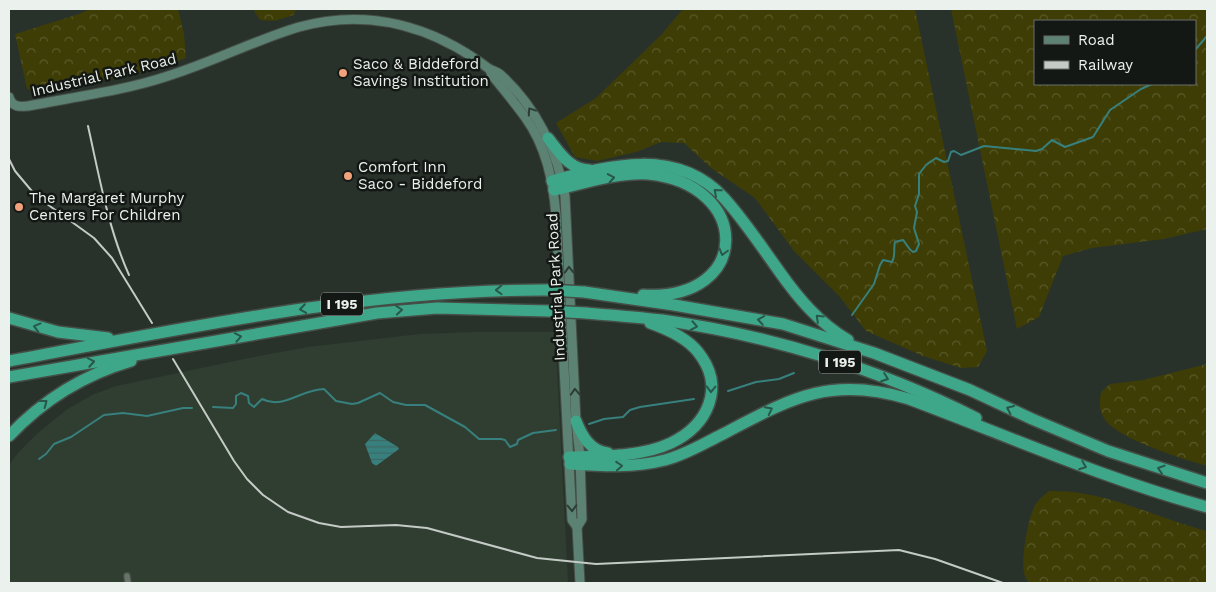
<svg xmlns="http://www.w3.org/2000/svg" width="1216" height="592" viewBox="0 0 1216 592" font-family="'Work Sans',sans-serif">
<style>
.built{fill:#2f3e31}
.forest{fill:url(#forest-crowns);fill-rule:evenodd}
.water{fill:url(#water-rules)}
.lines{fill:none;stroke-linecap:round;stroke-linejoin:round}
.stream{stroke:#37807d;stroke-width:2}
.street-casing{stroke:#454e47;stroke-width:8}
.secondary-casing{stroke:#454e47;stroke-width:11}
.highway-casing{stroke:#454e47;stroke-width:14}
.street{stroke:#677269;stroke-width:5.5}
.secondary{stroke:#5b8273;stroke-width:9}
.highway{stroke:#3ea789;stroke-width:11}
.rail{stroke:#c4cac5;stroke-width:2}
.highway-bridge-casing{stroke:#454e47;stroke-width:14;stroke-linecap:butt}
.highway-bridge{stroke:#3ea789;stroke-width:11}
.oneway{stroke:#2d3d36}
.oneway2{stroke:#275849}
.poi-dot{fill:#f1a17c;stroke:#141815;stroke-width:2}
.labels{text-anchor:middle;stroke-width:5;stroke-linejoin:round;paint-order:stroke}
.shield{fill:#141815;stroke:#aab0ac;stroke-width:1}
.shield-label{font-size:14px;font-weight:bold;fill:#ebf1ec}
.poi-label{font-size:15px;fill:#ebf1ec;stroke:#141815;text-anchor:start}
.street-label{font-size:15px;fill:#ebf1ec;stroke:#141815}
</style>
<defs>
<pattern id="forest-crowns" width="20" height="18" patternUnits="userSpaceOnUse" patternTransform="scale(1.25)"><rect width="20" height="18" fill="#3e3d06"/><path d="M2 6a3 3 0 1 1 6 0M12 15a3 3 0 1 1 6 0" fill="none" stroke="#5a5a2a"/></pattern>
<pattern id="water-rules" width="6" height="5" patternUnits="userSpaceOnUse" patternTransform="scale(1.25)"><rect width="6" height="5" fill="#37807d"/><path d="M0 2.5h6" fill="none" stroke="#3e6765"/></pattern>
</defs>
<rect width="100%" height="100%" fill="#28322a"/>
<path class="built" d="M476 332H555L568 583H9V465L18 453 38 433 66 410 92 395 116 386 249 358 308 347 420 334Z"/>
<g class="forest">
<path d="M90 9H178L184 34 186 58 155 70 42 92 27 89 15 34 79 14Z"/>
<path d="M255 9H296L294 15 274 21 260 20 254 11Z"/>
<path d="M683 9H915L987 351 978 367 961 368 923 356 866 331 839 296 794 251 755 198 711 168 684 143 661 142 636 152 597 161 575 157 556 123 596 98 661 35Z"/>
<path d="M951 9H1207V229L1164 239 1092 248 1063 256 1039 317 1017 329ZM1195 21V84H1035V21Z"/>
<path d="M1207 364V466C1183 459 1121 440 1106 421 1099 412 1099 403 1101 392L1110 384 1143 380Z"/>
<path d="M1049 491C1104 489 1155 518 1207 531V583H1029C1027 580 1024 576 1024 572 1021 557 1028 519 1035 505 1039 499 1044 495 1049 491Z"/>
</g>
<path class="water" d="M375 433 398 447 399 449 376 466 372 463 365 444Z"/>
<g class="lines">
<g class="stream">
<path d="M1195 50 1207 36"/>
<path d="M852 315 874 284 880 265 883 260 892 262C896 256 893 249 895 242L903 240C907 244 908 249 913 252L916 251 919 244 914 228 917 212 915 206 919 194V174L926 165 936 158 944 162 948 161 951 152 954 151 961 155 984 146 1036 151 1042 149 1052 140 1065 147 1093 137 1110 110 1141 89 1152 84"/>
<path d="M728 391 756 382 779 379 794 373"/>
<path d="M213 407 233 408 236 404V396L241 393 248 396 249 403 254 407 262 399C283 410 302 389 324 389L336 401 352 404 358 403 380 393 393 402 406 405H425L465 427 479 439H501L505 440 510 447 517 444 518 440 533 433 556 430"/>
<path d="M589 424 604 419 623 417 630 410 640 407 694 399"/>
<path d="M39 459 46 454 54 444 71 437 104 415 123 413 147 416 183 408H192"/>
</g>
<defs>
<path id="street" d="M127 576 128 583"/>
<g id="secondary">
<path d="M490 70 492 75C503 89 515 103 525 117 546 146 553 180 556 215L572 520 577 527 580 583"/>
<path d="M9 97C12 107 19 107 28 106 74 97 123 91 168 76 213 62 255 40 299 27 368 8 432 26 488 68 492 71 497 71 501 75 536 107 557 150 565 196L576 421 580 457 582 519 577 527"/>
</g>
<g id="highway">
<path d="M548 138C560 153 570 170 590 170"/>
<path d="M552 181C610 165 677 147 724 198 744 220 761 246 779 271 798 298 819 323 848 340"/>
<path d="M554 190C582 184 619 172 648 174 752 184 753 301 643 295"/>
<path d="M584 292 674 305 783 324 874 353 970 390 1032 419 1108 451 1207 483"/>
<path d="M586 313C611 315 637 317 662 320 769 335 880 369 976 418"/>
<path d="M9 318 58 332 108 338"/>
<path d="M9 361C187 328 366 289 548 290"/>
<path d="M9 377 377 313 437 308 549 311"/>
<path d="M576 421C582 436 590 451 608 453"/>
<path d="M9 436C43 400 83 375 131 361"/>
<path d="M569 457C603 456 641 457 671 443 708 425 726 387 698 352 687 338 667 329 650 323"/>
<path d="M570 464C602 466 634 468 665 460 685 455 703 444 721 435 790 399 829 375 909 399 1008 436 1105 479 1207 507"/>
</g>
</defs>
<use href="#street" class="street-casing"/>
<use href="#secondary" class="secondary-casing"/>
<use href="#highway" class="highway-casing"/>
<use href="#street" class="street"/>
<use href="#secondary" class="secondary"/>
<use href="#highway" class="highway"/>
<g class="rail">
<path d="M88 126C99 175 108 228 129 275"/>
<path d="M9 159 15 171 36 196 94 238 112 258 152 323"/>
<path d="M173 359 234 461 247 479 263 495 288 512 319 523 341 527 396 525 427 528 537 558 596 564 899 550 935 559 1003 583"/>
</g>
<defs>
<g id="highway-bridge">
<path d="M548 290 584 292"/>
<path d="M549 311 586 313"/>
</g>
</defs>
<use href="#highway-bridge" class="highway-bridge-casing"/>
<use href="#highway-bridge" class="highway-bridge"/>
</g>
<defs><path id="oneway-chevron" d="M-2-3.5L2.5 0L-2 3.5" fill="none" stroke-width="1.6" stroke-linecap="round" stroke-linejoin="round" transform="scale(1.25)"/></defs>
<g class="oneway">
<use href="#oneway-chevron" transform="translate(531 111) rotate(-124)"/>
<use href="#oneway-chevron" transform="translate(569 270) rotate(-92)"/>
<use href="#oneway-chevron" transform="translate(575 392) rotate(-93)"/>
<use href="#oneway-chevron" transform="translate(572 508) rotate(88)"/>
</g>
<g class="oneway2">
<use href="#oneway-chevron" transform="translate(611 178) rotate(-10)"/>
<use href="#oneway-chevron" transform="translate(717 192) rotate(-139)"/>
<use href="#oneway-chevron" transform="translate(723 252) rotate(105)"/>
<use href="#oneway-chevron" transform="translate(499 290) rotate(178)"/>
<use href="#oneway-chevron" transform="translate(303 309) rotate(172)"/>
<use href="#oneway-chevron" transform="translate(399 310) rotate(-5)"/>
<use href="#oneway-chevron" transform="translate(819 318) rotate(-137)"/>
<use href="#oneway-chevron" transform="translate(761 320) rotate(-171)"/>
<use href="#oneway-chevron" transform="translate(694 326) rotate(11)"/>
<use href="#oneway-chevron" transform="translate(37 327) rotate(-165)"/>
<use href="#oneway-chevron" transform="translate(238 337) rotate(-11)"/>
<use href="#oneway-chevron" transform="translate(91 362) rotate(-10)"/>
<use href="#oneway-chevron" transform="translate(885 378) rotate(20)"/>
<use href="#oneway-chevron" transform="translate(711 389) rotate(91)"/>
<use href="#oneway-chevron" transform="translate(44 403) rotate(-37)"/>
<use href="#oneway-chevron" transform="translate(1010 409) rotate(-155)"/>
<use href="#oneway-chevron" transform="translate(769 410) rotate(-27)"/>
<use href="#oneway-chevron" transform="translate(619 466) rotate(-4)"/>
<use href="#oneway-chevron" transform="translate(1083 466) rotate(21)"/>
<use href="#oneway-chevron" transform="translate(1161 469) rotate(-162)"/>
</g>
<g class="poi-dot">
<circle cx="343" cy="73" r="5"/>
<circle cx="348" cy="176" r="5"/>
<circle cx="19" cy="207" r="5"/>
</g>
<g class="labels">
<g class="shield">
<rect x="321" y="292.5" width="42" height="23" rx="4"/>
<rect x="819" y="350.5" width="42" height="23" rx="4"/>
</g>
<g class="shield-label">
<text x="342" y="309">I 195</text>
<text x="840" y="367">I 195</text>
</g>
<g class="poi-label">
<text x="353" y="69">Saco &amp; Biddeford<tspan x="353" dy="17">Savings Institution</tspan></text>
<text x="358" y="172">Comfort Inn<tspan x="358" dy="17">Saco - Biddeford</tspan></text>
<text x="29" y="203">The Margaret Murphy<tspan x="29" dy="17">Centers For Children</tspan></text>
</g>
<g class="street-label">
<text transform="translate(104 75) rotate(-13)" y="5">Industrial Park Road</text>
<text transform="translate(556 287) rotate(-93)" y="5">Industrial Park Road</text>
</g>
</g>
<rect width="1216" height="592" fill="none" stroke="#ebf1ec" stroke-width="20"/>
<rect x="1034" y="20" width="162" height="65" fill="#141815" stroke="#6a6f6b"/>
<rect x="1044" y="36" width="25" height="8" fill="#5b8273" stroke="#6a6f6b"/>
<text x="1078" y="45" font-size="15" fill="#ebf1ec">Road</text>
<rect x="1044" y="61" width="25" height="8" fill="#c4cac5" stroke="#6a6f6b"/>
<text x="1078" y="70" font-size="15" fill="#ebf1ec">Railway</text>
</svg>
